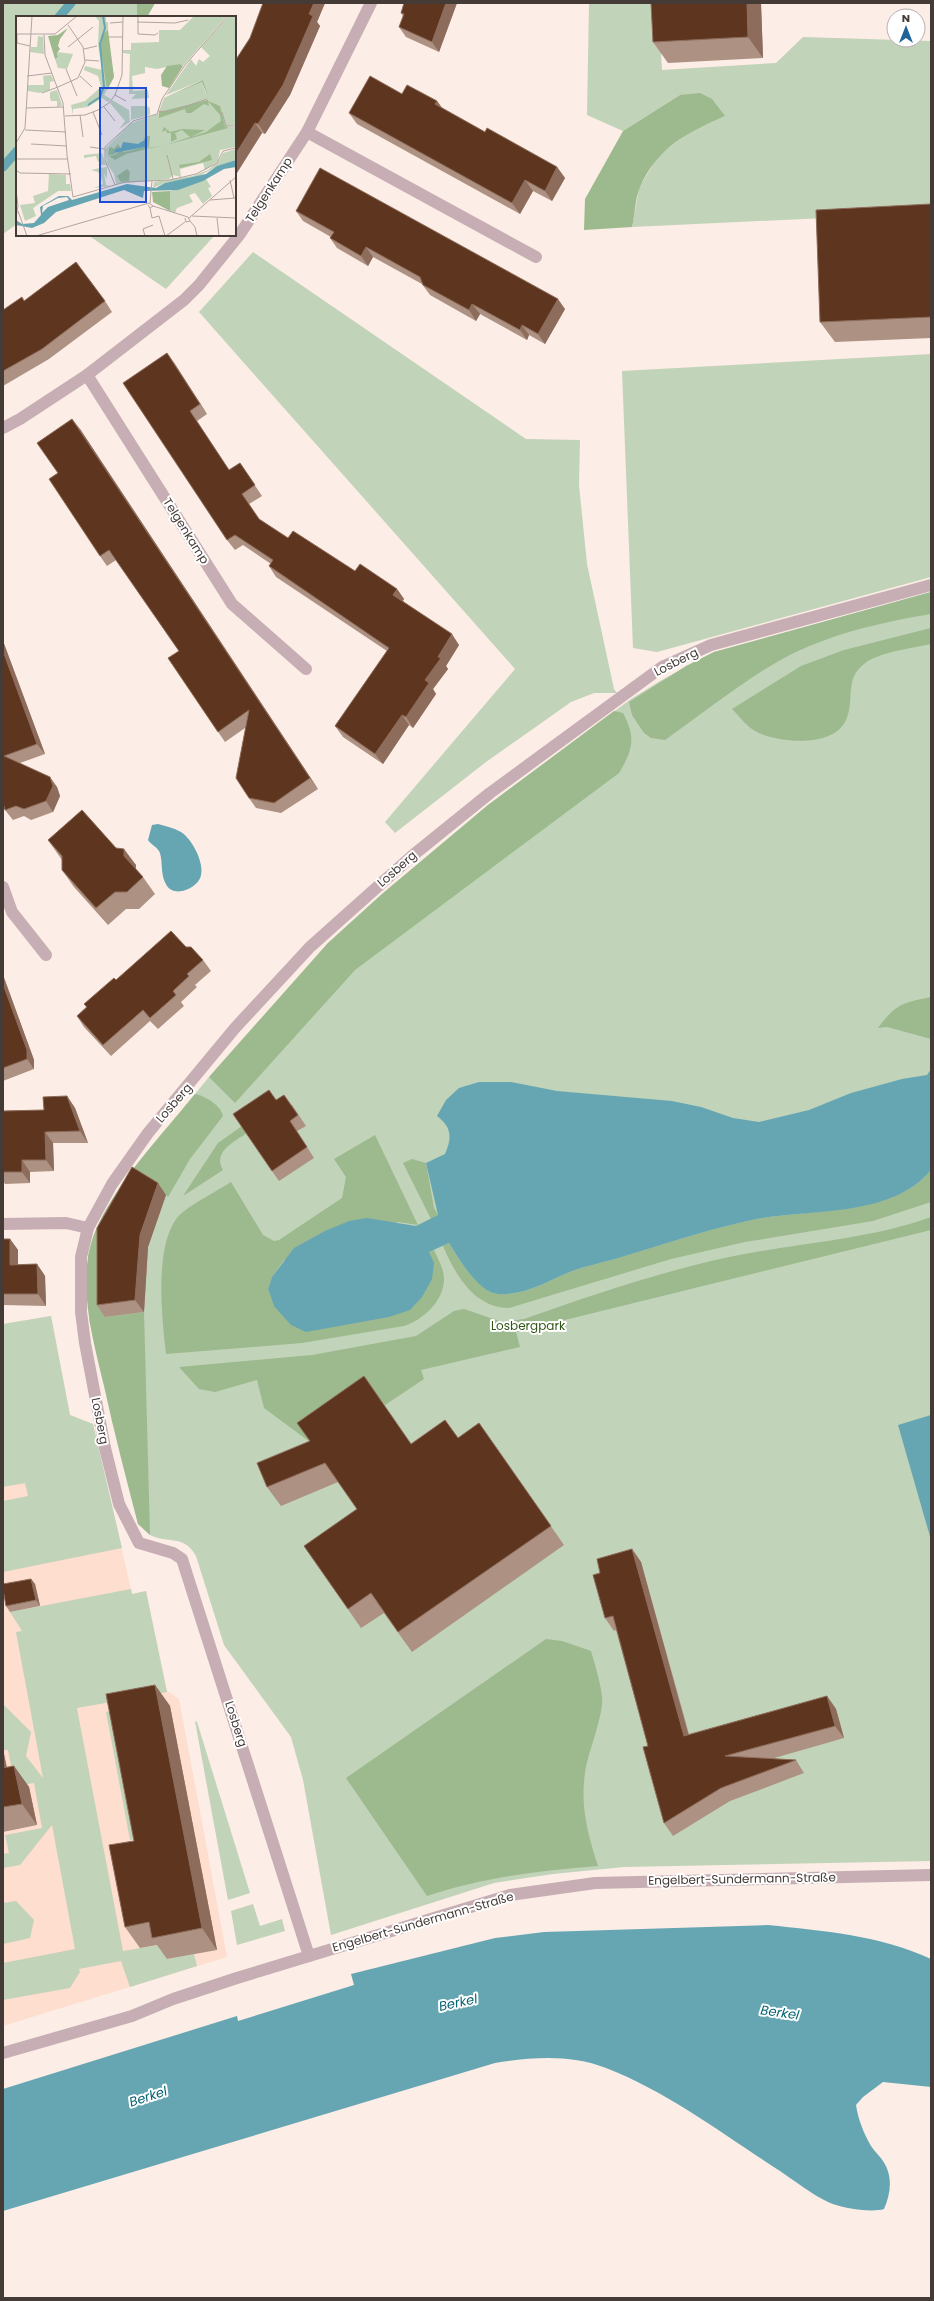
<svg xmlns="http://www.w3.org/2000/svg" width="934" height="2301" viewBox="0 0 934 2301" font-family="Poppins,sans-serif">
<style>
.built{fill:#fedece}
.green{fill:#c1d3b8}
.forest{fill:#9db98e}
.water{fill:#66a6b3}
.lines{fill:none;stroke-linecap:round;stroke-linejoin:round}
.stream{stroke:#66a6b3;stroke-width:9}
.minor{stroke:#c7aeb4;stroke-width:12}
.wall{fill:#ad9182}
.shaded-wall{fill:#8d6c5b}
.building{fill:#5e351f;stroke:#8d6c5b}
.labels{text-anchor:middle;stroke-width:4;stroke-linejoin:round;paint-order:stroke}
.street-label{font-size:12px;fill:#443a36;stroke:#fff}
.park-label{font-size:12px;fill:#315417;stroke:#fff}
.water-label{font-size:13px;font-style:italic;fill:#046271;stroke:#fff}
.inset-river{fill:none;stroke:#66a6b3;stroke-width:2}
.inset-road{fill:none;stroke:#b2a5a0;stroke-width:1}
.view{fill:#1d4ed8;fill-opacity:0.15;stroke:#1d4ed8;stroke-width:2}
.inset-edge{fill:none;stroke:#443a36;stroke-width:2}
</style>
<rect width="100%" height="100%" fill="#fcede6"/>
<path class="built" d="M51 1316 70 1415 93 1424 132 1594 146 1591 167 1691 179 1699 227 1957 3 2026V1324Z"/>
<g class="green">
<path d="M3 3H155L147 17H17V224L3 234Z"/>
<path d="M589 3H658L662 70 776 63 803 37 931 41V213L632 227 639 188 658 156 692 130 725 116 680 95 623 131 587 115Z"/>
<path d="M88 235H215L166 289Z"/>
<path d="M253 252 526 439 580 440 579 485 587 564 614 689 617 693H594L571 702 486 762 395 833 385 822 515 669 199 312Z"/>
<path d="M931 354V577L657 652 633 648 622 371Z"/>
<path d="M931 592V1861L624 1867 553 1874 494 1883 331 1935 303 1780 291 1737 224 1645 196 1556C184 1534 168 1544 150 1535 146 1532 142 1527 138 1524L89 1320 88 1255 97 1227 109 1205 163 1133 209 1077 328 943 382 894 488 805 631 699 660 681 714 652Z"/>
<path d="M51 1316 70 1415 93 1424 122 1548 3 1572V1501L28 1496 25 1483 3 1487V1324Z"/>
<path d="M131 1589 132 1594 146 1591 167 1692 77 1708 79 1719 123 1951 164 1944 167 1959 194 1954 197 1966 130 1987 121 1961 79 1969 80 1972 70 1988 3 2000V1963L75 1949 52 1825 20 1865 3 1868V1854L9 1853 5 1835 42 1828 34 1783 15 1786 8 1750H3V1704L31 1732 26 1756 43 1778 16 1632 22 1631 10 1612Z"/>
<path d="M160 1701 144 1838 130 1840 106 1712Z"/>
<path d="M195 1721 197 1722 250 1893 228 1900Z"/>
<path d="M16 1901 34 1920 30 1938 3 1944V1903Z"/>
<path d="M253 1904 260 1926 282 1919 285 1931 237 1945 231 1911Z"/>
</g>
<g class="forest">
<path d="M137 3H155L147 17H137Z"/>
<path d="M700 93 712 99 725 116C686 133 658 147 640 187 635 198 635 215 632 227L584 230 585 199 623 131 680 95Z"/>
<path d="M931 592V614C877 623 820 636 772 665 735 687 701 715 665 740L651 738 644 733 632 715 629 702 686 666 714 652Z"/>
<path d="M931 628V644C913 648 878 652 864 664 844 679 855 700 846 720 834 748 779 743 757 732 747 727 740 717 732 709L801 666 844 650Z"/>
<path d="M614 711 623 713C636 737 633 750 619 773L355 970 235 1103 209 1077 328 943 382 894 488 805Z"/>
<path d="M931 997V1039L887 1027 878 1028C896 1004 902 1003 931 997Z"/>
<path d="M195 1094C205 1096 221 1105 223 1116L190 1159 168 1197 166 1195 105 1317 144 1312 150 1535 138 1524C126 1478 114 1432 104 1386 92 1335 74 1275 98 1225 121 1177 161 1136 195 1094Z"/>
<path d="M242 1126 247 1133C235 1141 212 1152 223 1170L183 1196 218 1143Z"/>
<path d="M375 1135 418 1225 398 1222 284 1260 272 1277 268 1289 274 1306 434 1250C438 1259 444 1269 444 1279 444 1301 423 1320 404 1326L302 1343 166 1354C162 1318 154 1248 177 1218 184 1208 219 1190 231 1182L263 1235 274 1241 279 1240 342 1198 346 1177 334 1159Z"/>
<path d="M412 1159 426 1163 434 1208 438 1215 431 1219 403 1163Z"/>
<path d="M931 1170V1202L873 1221 745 1242 671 1259 509 1308C474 1308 455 1274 443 1246L449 1243C457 1258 480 1293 498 1294 526 1296 547 1281 572 1271 586 1266 601 1263 615 1259 661 1245 706 1230 752 1220 809 1208 891 1218 931 1170Z"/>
<path d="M931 1217V1230L516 1332 520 1347 421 1370 424 1379 385 1405 377 1395 310 1442 264 1408 257 1380 215 1392 199 1389 179 1367 312 1355 416 1336 454 1311 464 1309 502 1322 524 1319C595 1294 677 1266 750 1253 811 1242 873 1238 931 1217Z"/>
<path d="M546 1639 562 1641 591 1651C595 1665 600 1681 602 1696 604 1716 588 1751 585 1773 580 1806 588 1835 598 1866 538 1871 484 1877 427 1896L346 1778Z"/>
</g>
<g class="water">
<path d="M158 824C165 826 174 828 181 832 192 839 204 862 201 875 199 888 175 898 167 886 160 876 163 863 160 853 158 847 151 845 148 840L152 825Z"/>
<path d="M931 1069V1170C890 1219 809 1208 752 1220 706 1230 661 1245 615 1259 601 1263 586 1266 572 1271 547 1281 525 1296 498 1294 479 1293 458 1258 449 1243L429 1252 434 1263 432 1279 422 1297 410 1310 389 1317 306 1332 291 1325 274 1306 268 1289 272 1277 294 1248 325 1231 349 1221 367 1218 416 1226 438 1215 426 1163 445 1154C452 1138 452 1127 437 1116L446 1100 459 1088 479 1082H511L557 1091 672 1101 701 1107 733 1118 759 1122 809 1110 851 1093 902 1079 927 1075Z"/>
<path d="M931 1415V1540L898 1425Z"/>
<path d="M768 1925C823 1931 880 1935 931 1959V2087L883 2082 863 2097 856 2105C858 2119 864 2134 871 2146 875 2152 880 2156 883 2161 893 2176 891 2193 884 2209 871 2213 841 2208 828 2202 811 2194 795 2181 780 2171 724 2135 668 2092 606 2068 570 2054 532 2057 495 2063L3 2211V2089L237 2016 238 2021 354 1985 351 1974 495 1938 544 1932Z"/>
</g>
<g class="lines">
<g class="stream">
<path d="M59 17 71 3"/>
<path d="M3 167 17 151"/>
</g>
<g class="minor">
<path d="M307 132 536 257"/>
<path d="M87 375 232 604 306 669"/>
<path d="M3 428 20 419 87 375 184 300 199 285 240 234 307 132 371 3"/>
<path d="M3 887 12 912 46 955"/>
<path d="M3 1224 66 1223 88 1228"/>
<path d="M309 1956 182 1559 173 1553 139 1543 119 1504 105 1448 85 1343 81 1312V1257L88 1228 112 1184 148 1133 235 1028 310 947 412 856 490 793 662 667 711 645 931 585"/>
<path d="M3 2053 132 2016 173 1999 237 1978 510 1895 595 1883 931 1875"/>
</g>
</g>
<g class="wall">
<path d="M263 3H325L317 22 320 26 290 95 265 134 262 133 235 176 250 38Z"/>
<path d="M457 3 439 52 406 37 399 27 403 16 401 13Z"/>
<path d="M761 3 763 58 668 63 653 42Z"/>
<path d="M402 94 437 101 443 109 485 132 557 167 565 178 552 201 533 191 520 214 357 124 349 113Z"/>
<path d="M931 204V338L835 342 820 322Z"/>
<path d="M296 211 565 309 545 344 529 335 527 340 480 314 476 321 430 295 422 284 373 257 368 266 337 248 330 238 331 237 303 221Z"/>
<path d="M24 301H105L112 312 49 359 3 386V310Z"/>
<path d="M167 353 207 414 197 421 229 470 240 463 262 496 249 504 260 520 288 538 355 571 397 589 404 599 403 601 459 645 446 666 448 669 433 689 436 694 413 728 409 725 383 764 343 737 335 726 387 651 276 577 269 566 271 564 243 545 235 550 227 540Z"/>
<path d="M80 429 318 789 281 813 256 808 249 798 245 728 225 742 168 658 179 651 116 560 107 566 100 556 58 473Z"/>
<path d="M3 641 45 754 20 763 57 787 60 796 53 812 31 820 24 816 13 820 5 810 3 803Z"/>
<path d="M48 840 116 848 136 865V869L143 877 155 894 139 909H126L108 925 74 887 62 870V860Z"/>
<path d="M186 947 203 960 211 971 195 985 197 987 181 1002 184 1006 158 1029 150 1021 111 1056 84 1027 77 1016 86 1007 84 1004 116 980Z"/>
<path d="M3 975 34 1060V1069L3 1081Z"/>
<path d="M67 1096 75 1108 88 1143H53L54 1171 30 1172V1183L5 1184 3 1181V1111L44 1110Z"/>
<path d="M276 1100 292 1105 306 1126 297 1131 314 1158 279 1181 272 1171Z"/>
<path d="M166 1195 148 1247 144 1312 105 1317 97 1305Z"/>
<path d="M3 1239H10L18 1250V1265L37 1264 45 1276 46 1306 3 1305Z"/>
<path d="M479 1423 564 1545 412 1652 384 1613 361 1628 304 1546 357 1509 338 1482 281 1506 267 1487 257 1463 458 1438Z"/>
<path d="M632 1549 641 1562 689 1734 827 1696 836 1709 844 1738 771 1759 796 1760 804 1773 730 1801 673 1836 664 1823 648 1746 616 1630 614 1631 605 1618 600 1573Z"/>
<path d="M31 1579 35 1584 40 1606 10 1612 6 1606Z"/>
<path d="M155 1685 170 1706 217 1950 167 1959 157 1945 140 1948 125 1927 134 1841Z"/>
<path d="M3 1752 4 1754 7 1767 14 1766 29 1787 37 1825 3 1832Z"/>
</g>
<g class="shaded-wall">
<path d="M314 3H325L317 22 320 26 290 95 265 134 258 124Z"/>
<path d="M446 3H457L439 52 432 42Z"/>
<path d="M747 3H761L763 58 748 37Z"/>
<path d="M437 101 444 111 435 104Z"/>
<path d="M255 123 262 133 235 176V155Z"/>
<path d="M557 167 565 178 552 201 545 191Z"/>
<path d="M525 180 533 191 520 214 512 203Z"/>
<path d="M366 247 373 257 368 266 361 256Z"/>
<path d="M558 299 565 309 545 344 538 334Z"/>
<path d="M472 304 480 314 476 321 469 310Z"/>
<path d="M522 325 529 335 527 340 520 330Z"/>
<path d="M167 353 175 364 207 414 200 404Z"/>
<path d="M72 419 80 429 318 789 310 778Z"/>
<path d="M397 589 404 599 400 605 393 595Z"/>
<path d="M452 634 459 645 446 666 448 669 433 689 436 694 413 728 406 717 425 680Z"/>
<path d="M3 641 45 754 37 744 3 651Z"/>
<path d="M402 715 409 725 383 764 375 754Z"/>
<path d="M50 777 57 787 60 796 53 812 46 801Z"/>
<path d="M124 849 136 865 135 873 124 856Z"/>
<path d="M3 975 34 1060V1069L27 1059 3 984Z"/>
<path d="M67 1096 75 1108 88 1143 80 1131Z"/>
<path d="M45 1132 53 1143 54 1171 46 1160Z"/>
<path d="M22 1160 30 1172V1183L22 1172Z"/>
<path d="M158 1183 166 1195 148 1247 144 1312 135 1300 140 1235Z"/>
<path d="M10 1239 18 1250V1277L10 1265Z"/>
<path d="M37 1264 45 1276 46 1306 38 1294Z"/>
<path d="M632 1549 641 1562 692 1748 684 1736Z"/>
<path d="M31 1579 35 1584 40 1606 36 1600Z"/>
<path d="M155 1685 170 1706 217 1950 202 1928Z"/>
<path d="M827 1696 836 1709 844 1738 835 1726Z"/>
<path d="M3 1752 4 1754 11 1791 3 1779Z"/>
<path d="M14 1766 29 1787 37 1825 22 1804Z"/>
</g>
<g class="building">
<path d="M263 3H314L309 14 313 16 283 85 258 124 255 123 235 155V61L250 38Z"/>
<path d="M404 3H446L432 42 399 27 404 14 401 13Z"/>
<path d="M651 3H747L748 37 653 42Z"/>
<path d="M370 76 402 94 407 85 437 101 435 104 485 132 487 128 557 167 545 191 525 180 512 203 349 113Z"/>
<path d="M320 168 558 299 538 334 522 325 520 330 472 304 469 310 423 285 420 277 366 247 361 256 330 238 334 232 296 211Z"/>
<path d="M931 204V317L820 322 816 210Z"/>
<path d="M76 262 105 301 42 349 3 371V310L22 297 24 301Z"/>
<path d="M167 353 200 404 190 411 229 470 240 463 255 485 242 494 259 519 288 538 293 531 355 571 360 564 397 589 393 595 452 634 438 657 441 658 425 680 429 683 406 717 402 715 375 754 335 726 389 648 269 566 273 560 235 535 227 540 123 383Z"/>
<path d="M72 419 310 778 274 803 249 798 236 778 249 710 218 732 168 658 179 651 109 550 100 556 49 479 58 473 37 443Z"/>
<path d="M3 651 37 744 4 756 50 777 53 786 46 801 24 809 16 806 5 810 3 803Z"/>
<path d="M82 810 116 848 124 849V856L143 877 127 892H115L96 908 62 870V856L48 840Z"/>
<path d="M171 931 186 947H191L203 960 187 974 189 976 173 991 176 995 150 1018 143 1010 103 1045 77 1016 87 1007 84 1004 114 978 116 980Z"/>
<path d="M3 984 27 1050V1059L3 1068Z"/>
<path d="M269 1090 276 1100 284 1095 298 1115 290 1121 307 1147 272 1171 233 1114Z"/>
<path d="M67 1096 80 1131 45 1132 46 1160H22V1172H3V1111L44 1110 43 1097Z"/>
<path d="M132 1167 158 1183 140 1235 135 1300 97 1305V1228Z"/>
<path d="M3 1239H10V1265L37 1264 38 1294H3Z"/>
<path d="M364 1376 411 1444 445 1420 458 1438 479 1423 551 1526 398 1632 371 1593 348 1609 304 1546 357 1509 325 1463 267 1487 257 1463 310 1441 297 1423Z"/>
<path d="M632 1549 684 1736 827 1696 835 1726 725 1756 796 1760 721 1788 664 1823 643 1747 648 1746 613 1616 605 1618 593 1575 600 1573 597 1559Z"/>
<path d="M31 1579 36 1600 6 1606 3 1589V1584Z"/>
<path d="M155 1685 202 1928 152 1938 149 1922 125 1927 109 1845 134 1841 106 1694Z"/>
<path d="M14 1766 22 1804 3 1807V1768Z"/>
</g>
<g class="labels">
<g class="street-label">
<text transform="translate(269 190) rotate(-57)" y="4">Telgenkamp</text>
<text transform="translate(186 531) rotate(58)" y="4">Telgenkamp</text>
<text transform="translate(676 662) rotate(-27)" y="4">Losberg</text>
<text transform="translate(397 869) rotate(-41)" y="4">Losberg</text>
<text transform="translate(174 1103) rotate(-49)" y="4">Losberg</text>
<text transform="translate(100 1421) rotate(79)" y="4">Losberg</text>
<text transform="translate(236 1724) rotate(72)" y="4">Losberg</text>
<text transform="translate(742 1879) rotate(-1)" y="4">Engelbert-Sundermann-Straße</text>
<text transform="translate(423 1922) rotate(-16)" y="4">Engelbert-Sundermann-Straße</text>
</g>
<g class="park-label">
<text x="528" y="1330">Losbergpark</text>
</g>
<g class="water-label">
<text transform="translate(458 2002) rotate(-12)" y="5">Berkel</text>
<text transform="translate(780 2012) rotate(8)" y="5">Berkel</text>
<text transform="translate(148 2096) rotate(-18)" y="5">Berkel</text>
</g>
</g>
<g transform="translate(16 16)">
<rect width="220" height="220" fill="#fcede6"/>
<path d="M79 0H90V6H92V27L98 61 88 79 95 83 92 86 86 82 72 91 57 93V99L55 89 69 85 85 71 82 60 68 54 69 50 86 54 82 29 83 5ZM178 0H211L167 50 164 48 141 53 129 51V57L116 60 117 75 132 74 133 82 115 83 120 78H113L114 38 107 37V34H115V27L143 26V14H164ZM213 0H220V109L210 111H220V131L204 134 202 145 189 154 187 147 164 153 165 161 157 159 153 163 100 168 98 158 91 148 89 133 115 107 142 98 148 82 186 66 191 81 187 64 150 79 175 43 180 50 183 43 187 46 194 40 185 31ZM22 20 27 21 28 38 14 36 15 31H21ZM41 36 57 38 51 53 42 52 39 43 42 41ZM35 59 38 65 34 66V74L24 77 12 75V69H28L27 60ZM41 74 46 89 45 90 41 91V85H35L34 82V76ZM96 84 113 94 114 106 103 113 109 105 94 87ZM115 90H131L134 92V99L115 104ZM220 133V144L202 150 181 161 149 167 137 172 138 166 177 160 192 154 203 145 207 137ZM86 137 90 149H82L85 146H82L80 140 68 142V139ZM91 151V163L88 157 90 169 94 170 78 172 87 168 86 163 82 166 86 162 82 156 75 154 84 152 85 158 84 152ZM33 158 50 159V168H54L55 175H42L17 192 20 200 9 205 4 189 19 187 17 180 32 175ZM190 163 195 171 192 172 196 180 187 188 179 177 173 179 177 186 161 192 159 197 154 195V175Z" fill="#c1d3b8"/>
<path d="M52 12 44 23 42 30 44 33 41 37 42 41 39 43 32 20 42 19ZM92 14 98 61 91 74 84 26 86 19ZM164 48 167 50 153 72 146 70 145 59 151 50ZM187 64 192 81 186 66 148 82ZM192 84 193 90 188 88 175 97H170L169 93 143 102V96ZM192 85 204 90 209 110 212 112 150 129 174 121 166 114 159 117 161 123 155 126V117H151L150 114 146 116 148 111 154 116 166 113 189 114 175 121 190 116 205 105 204 99ZM131 120H134L133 131 127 133 148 129 110 138 99 144 93 140 104 138 92 139 93 132 95 131 98 133 102 128 105 133 97 136 99 138 106 134 108 136 129 131 131 124 127 123ZM194 138 196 144 164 152 163 149 183 146ZM111 153 114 156 113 165 105 166 101 160ZM154 175V195L137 186 136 176Z" fill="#9db98e"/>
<path d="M132 122 129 131 97 137 100 133 105 132 107 126 122 128ZM220 144V151L208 153 187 165 162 174 128 175 127 182 108 174 40 196 28 207 16 212 0 209V204L6 208 18 207 25 199 24 191 43 180H52L56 184 111 168 140 172 149 167 190 158 201 150ZM51 181 53 184 32 191 26 197 27 190 42 182Z" fill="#66a6b3" fill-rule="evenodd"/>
<path class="inset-river" d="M72 89 84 81 88 70 84 28 89 12 87 0"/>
<path class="inset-road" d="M122 0V18L139 19 142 17M121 6 159 7 172 4M94 7 107 6M0 18H39L61 0M1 18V27L14 30M28 19 29 39 47 87 51 139 57 181 109 166 154 164 180 158 201 147 207 135 220 132M93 21H107M52 31 77 11M68 33 81 30M69 44 83 45M50 53 61 80M11 60 36 57M64 60 76 71M42 71 62 62 69 46 67 31 52 9M26 77 42 71M99 79 110 85M191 83 153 96 142 95 146 83 169 49 212 0M88 91 99 105M10 92 48 91M77 96 86 119M206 96 210 110H220M64 99 67 121M49 100 69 99 82 94 93 87 99 79 106 59 107 0M9 114 50 116M0 127 9 112 16 0M15 128 51 130M74 131 88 133M151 139 157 163M0 143H51M0 154 4 157 55 158M214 164 218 182M99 169 89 144V131L117 105 141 98 142 95M0 174 2 190 0 202M194 184 220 182M134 187 136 165M137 190 172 201 174 205 170 206 169 202M134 192 136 202 143 200 149 220M2 195 11 220M176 200 220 202M173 202 220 161M201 202 203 220M174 205 179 211 181 220M20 220 133 187 137 190 134 192 132 189M129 220 127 213 137 209M150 220 169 206"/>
<path class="view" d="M84 72H130V186H84Z"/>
<rect width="220" height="220" class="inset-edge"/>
</g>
<rect width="934" height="2301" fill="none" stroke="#443a36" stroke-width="8"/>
<g transform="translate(906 28)"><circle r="19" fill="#ffffff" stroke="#b4b0af"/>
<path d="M0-3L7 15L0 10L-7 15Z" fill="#1f6499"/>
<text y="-6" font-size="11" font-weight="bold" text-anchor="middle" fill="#443a36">N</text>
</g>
</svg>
